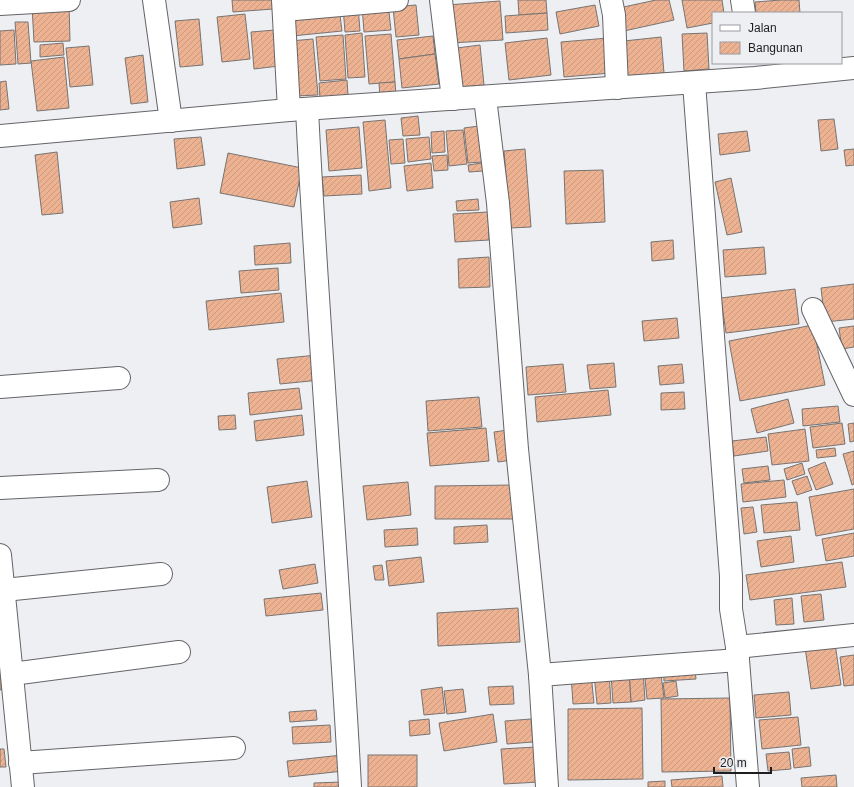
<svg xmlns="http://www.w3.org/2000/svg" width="854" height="787" viewBox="0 0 854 787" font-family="Arial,sans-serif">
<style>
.building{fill:url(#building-hatch);stroke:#787472}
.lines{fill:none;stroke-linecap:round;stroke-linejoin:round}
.minor-casing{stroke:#656569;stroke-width:24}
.minor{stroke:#fff;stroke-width:22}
</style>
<defs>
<pattern id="building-hatch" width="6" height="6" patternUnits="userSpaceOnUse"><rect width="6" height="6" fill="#edb291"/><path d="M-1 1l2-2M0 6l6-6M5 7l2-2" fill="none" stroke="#cb997d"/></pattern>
</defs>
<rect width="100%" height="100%" fill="#eeeff3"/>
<g class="building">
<path d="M232 0H273V9L233 12Z"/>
<path d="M518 0H546L547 13 519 15Z"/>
<path d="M656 0H669L674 20 624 31 619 8Z"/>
<path d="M682 0H722L724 13H713V23L687 28Z"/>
<path d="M781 0H799L800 13H756L755 2Z"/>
<path d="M500 1 503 40 450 43 447 5Z"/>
<path d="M69 4 70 41 34 42 32 6Z"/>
<path d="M388 4 391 30 364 32 362 6Z"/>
<path d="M416 5 419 35 396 37 393 7Z"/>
<path d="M595 5 599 26 560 34 556 12Z"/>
<path d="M358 6 360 31 345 32 343 7Z"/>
<path d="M339 7 342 31 292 36 290 11Z"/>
<path d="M547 13 548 30 506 33 505 16Z"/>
<path d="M245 14 250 59 222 62 217 17Z"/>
<path d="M199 19 203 65 180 67 175 21Z"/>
<path d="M15 22H28L31 63 18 64Z"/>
<path d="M14 30 16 64 0 65V31Z"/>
<path d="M275 30 279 66 254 69 251 32Z"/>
<path d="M362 33 365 77 348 78 345 35Z"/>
<path d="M707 33 709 69 684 71 682 34Z"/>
<path d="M391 34 395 82 369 84 365 36Z"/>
<path d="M343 35 346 79 320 81 316 37Z"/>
<path d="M433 36 435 54 399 59 397 40Z"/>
<path d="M661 37 664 73 627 77 624 41Z"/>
<path d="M547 38 551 75 509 80 505 43Z"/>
<path d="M608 38 611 73 564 77 561 42Z"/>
<path d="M313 39 318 95 295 96 290 41Z"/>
<path d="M63 43 64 55 40 57V45Z"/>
<path d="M480 45 484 85 461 87 457 48Z"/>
<path d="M89 46 93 85 70 87 66 48Z"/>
<path d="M435 54 439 84 402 88 399 59Z"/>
<path d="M143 55 148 102 131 104 125 58Z"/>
<path d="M64 57 69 108 37 111 31 61Z"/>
<path d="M347 80 348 95 320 98 319 83Z"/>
<path d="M6 81 9 109 0 110V82Z"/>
<path d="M395 82 396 96 380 97 379 83Z"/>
<path d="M418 116 420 135 403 136 401 118Z"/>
<path d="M834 119 838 149 821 151 818 120Z"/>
<path d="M385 120 391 188 369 191 363 122Z"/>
<path d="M479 126 482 162 468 163 464 128Z"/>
<path d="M359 127 362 168 329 171 326 130Z"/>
<path d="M463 130 467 164 449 166 446 131Z"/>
<path d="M444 131 445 152 432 153 431 132Z"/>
<path d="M747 131 750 151 720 155 718 134Z"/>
<path d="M201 137 205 165 177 169 174 139Z"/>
<path d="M429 137 431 159 408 162 406 139Z"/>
<path d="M403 139 405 163 391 164 389 140Z"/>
<path d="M525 149 531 227 510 228 504 151Z"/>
<path d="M854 149V165L846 166 844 150Z"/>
<path d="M57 152 63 213 42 215 35 155Z"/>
<path d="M228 153 302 168 294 207 220 193Z"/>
<path d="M447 155 448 170 434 171 432 156Z"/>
<path d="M431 163 433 188 407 191 404 166Z"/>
<path d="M482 163 483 171 469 172 468 165Z"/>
<path d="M603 170 605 222 566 224 564 171Z"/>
<path d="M361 175 362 194 324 196 322 177Z"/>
<path d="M731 178 742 232 727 235 715 182Z"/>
<path d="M199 198 202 224 173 228 170 202Z"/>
<path d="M478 199 479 210 457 211 456 201Z"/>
<path d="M488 212 489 240 455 242 453 214Z"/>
<path d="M673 240 674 259 652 261 651 242Z"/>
<path d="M290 243 291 263 255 265 254 246Z"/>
<path d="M764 247 766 274 725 277 723 250Z"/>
<path d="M489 257 490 287 459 288 458 259Z"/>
<path d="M278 268 279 290 241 293 239 271Z"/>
<path d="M854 284V319L825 322 821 288Z"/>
<path d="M795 289 799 324 726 333 721 298Z"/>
<path d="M281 293 284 322 209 330 206 301Z"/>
<path d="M677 318 679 338 644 341 642 321Z"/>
<path d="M813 325 825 385 740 401 729 341Z"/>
<path d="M854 326V347L842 349 839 328Z"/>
<path d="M317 355 320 380 280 384 277 359Z"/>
<path d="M614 363 616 387 590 389 587 365Z"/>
<path d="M563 364 566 392 528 395 526 367Z"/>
<path d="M682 364 684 383 660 385 658 366Z"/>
<path d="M299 388 302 409 250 415 248 393Z"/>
<path d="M608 390 611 415 537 422 535 397Z"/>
<path d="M684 392 685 409 661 410V393Z"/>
<path d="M479 397 482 427 428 431 426 401Z"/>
<path d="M788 399 794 423 757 433 751 409Z"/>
<path d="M838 406 840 422 803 426 802 409Z"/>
<path d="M235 415 236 429 219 430 218 416Z"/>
<path d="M302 415 304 435 256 441 254 421Z"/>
<path d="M842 423 845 444 813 448 810 427Z"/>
<path d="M854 423V441L850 442 848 424Z"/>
<path d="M486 428 489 461 430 466 427 433Z"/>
<path d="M805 429 809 461 772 465 768 434Z"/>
<path d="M508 430 512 460 498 462 494 432Z"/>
<path d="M766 437 768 451 734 456 732 441Z"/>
<path d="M835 448 836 456 817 458 816 450Z"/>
<path d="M854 451V484L852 485 843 454Z"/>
<path d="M825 462 833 484 816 490 808 469Z"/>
<path d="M802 463 805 474 787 480 784 469Z"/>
<path d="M768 466 770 480 744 483 742 469Z"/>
<path d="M807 476 812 490 797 495 792 481Z"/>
<path d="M784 480 786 497 743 502 741 484Z"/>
<path d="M307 481 312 517 272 523 267 487Z"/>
<path d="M408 482 411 515 367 520 363 486Z"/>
<path d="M516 485V519H435V486Z"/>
<path d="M854 489V529L816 536 809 497Z"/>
<path d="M797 502 800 530 764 533 761 505Z"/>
<path d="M753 507 757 532 744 534 741 508Z"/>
<path d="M487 525 488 542 454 544V527Z"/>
<path d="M417 528 418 545 385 547 384 530Z"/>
<path d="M854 533V556L826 561 822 539Z"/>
<path d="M791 536 794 562 761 567 757 541Z"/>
<path d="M421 557 424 582 389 586 386 561Z"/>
<path d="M842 562 846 587 750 600 746 575Z"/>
<path d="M315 564 318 583 283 589 279 570Z"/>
<path d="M382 565 384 580H375L373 566Z"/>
<path d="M321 593 323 610 266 616 264 599Z"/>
<path d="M821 594 824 620 804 622 801 596Z"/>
<path d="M792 598 794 624 776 625 774 600Z"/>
<path d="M518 608 520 642 438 646 437 613Z"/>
<path d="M835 643 841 685 811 689 805 647Z"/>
<path d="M854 655V685L844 686 840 657Z"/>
<path d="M0 662 3 689 0 690Z"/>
<path d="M694 663 696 679 664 681 663 666Z"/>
<path d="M660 667 664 698 647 699 644 669Z"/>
<path d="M643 671 645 700 631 702 629 673Z"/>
<path d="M609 672 611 703 597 704 594 674Z"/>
<path d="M629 673 631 702 613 703 611 674Z"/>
<path d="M591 674 594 703 573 704 571 675Z"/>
<path d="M676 681 678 696 665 698 663 683Z"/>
<path d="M513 686 514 704 490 705 488 687Z"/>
<path d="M442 687 445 713 424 715 421 690Z"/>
<path d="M463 689 466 712 447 714 444 691Z"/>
<path d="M789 692 791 715 756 718 754 695Z"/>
<path d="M730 698 731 771 662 772 661 699Z"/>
<path d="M642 708 643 779 568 780V709Z"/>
<path d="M316 710 317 720 290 722 289 712Z"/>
<path d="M493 714 497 742 444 751 439 723Z"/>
<path d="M798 717 801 745 762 749 759 720Z"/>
<path d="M429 719 430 734 410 736 409 721Z"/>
<path d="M531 719 533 742 507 744 505 721Z"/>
<path d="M330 725 331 742 293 744 292 727Z"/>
<path d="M536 747 539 782 504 784 501 749Z"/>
<path d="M809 747 811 766 794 768 792 749Z"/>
<path d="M0 749H4L6 767H0Z"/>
<path d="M789 752 791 769 768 771 766 754Z"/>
<path d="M342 755 343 771 289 777 287 761Z"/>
<rect x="368" y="755" width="49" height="32"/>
<path d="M836 775 837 787H802L801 778Z"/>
<path d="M722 776 723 787H672L671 780Z"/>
<path d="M665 781V787H648V782Z"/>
<path d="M342 782V787H314V783Z"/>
</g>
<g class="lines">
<defs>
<g id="minor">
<path d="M154 0 171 121"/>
<path d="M283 0 289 110"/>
<path d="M441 0 453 99"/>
<path d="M611 0 614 15 617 88"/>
<path d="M742 0 744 13"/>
<path d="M0 4 69 0"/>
<path d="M284 10 397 0"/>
<path d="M694 83 731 576V609L737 647 748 787"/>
<path d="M485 98 498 203 517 449 540 675 547 787"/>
<path d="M307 109C318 335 338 561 350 787"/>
<path d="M0 136 289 110 755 78 854 68"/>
<path d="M813 309 854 395"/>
<path d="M0 387 119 378"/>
<path d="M0 488 158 480"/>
<path d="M0 555 23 787"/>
<path d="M4 590 161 574"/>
<path d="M737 647 854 635"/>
<path d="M12 674 179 652"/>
<path d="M540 675 738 660"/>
<path d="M20 763 234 748"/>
</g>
</defs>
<use href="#minor" class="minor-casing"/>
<use href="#minor" class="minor"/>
</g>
<rect x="712" y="12" width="130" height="52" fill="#eeeff3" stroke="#9b9b9f"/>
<rect x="720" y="25" width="20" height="6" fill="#ffffff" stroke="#9b9b9f"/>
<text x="748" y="32" font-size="12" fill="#1e1e20">Jalan</text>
<rect x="720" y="42" width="20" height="12" fill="url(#building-hatch)" stroke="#9b9b9f"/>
<text x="748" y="52" font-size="12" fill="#1e1e20">Bangunan</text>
<path d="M714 767v6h57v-6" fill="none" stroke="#1e1e20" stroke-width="2"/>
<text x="720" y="767" font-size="12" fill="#1e1e20" stroke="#eeeff3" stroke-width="3" paint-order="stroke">20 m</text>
</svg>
